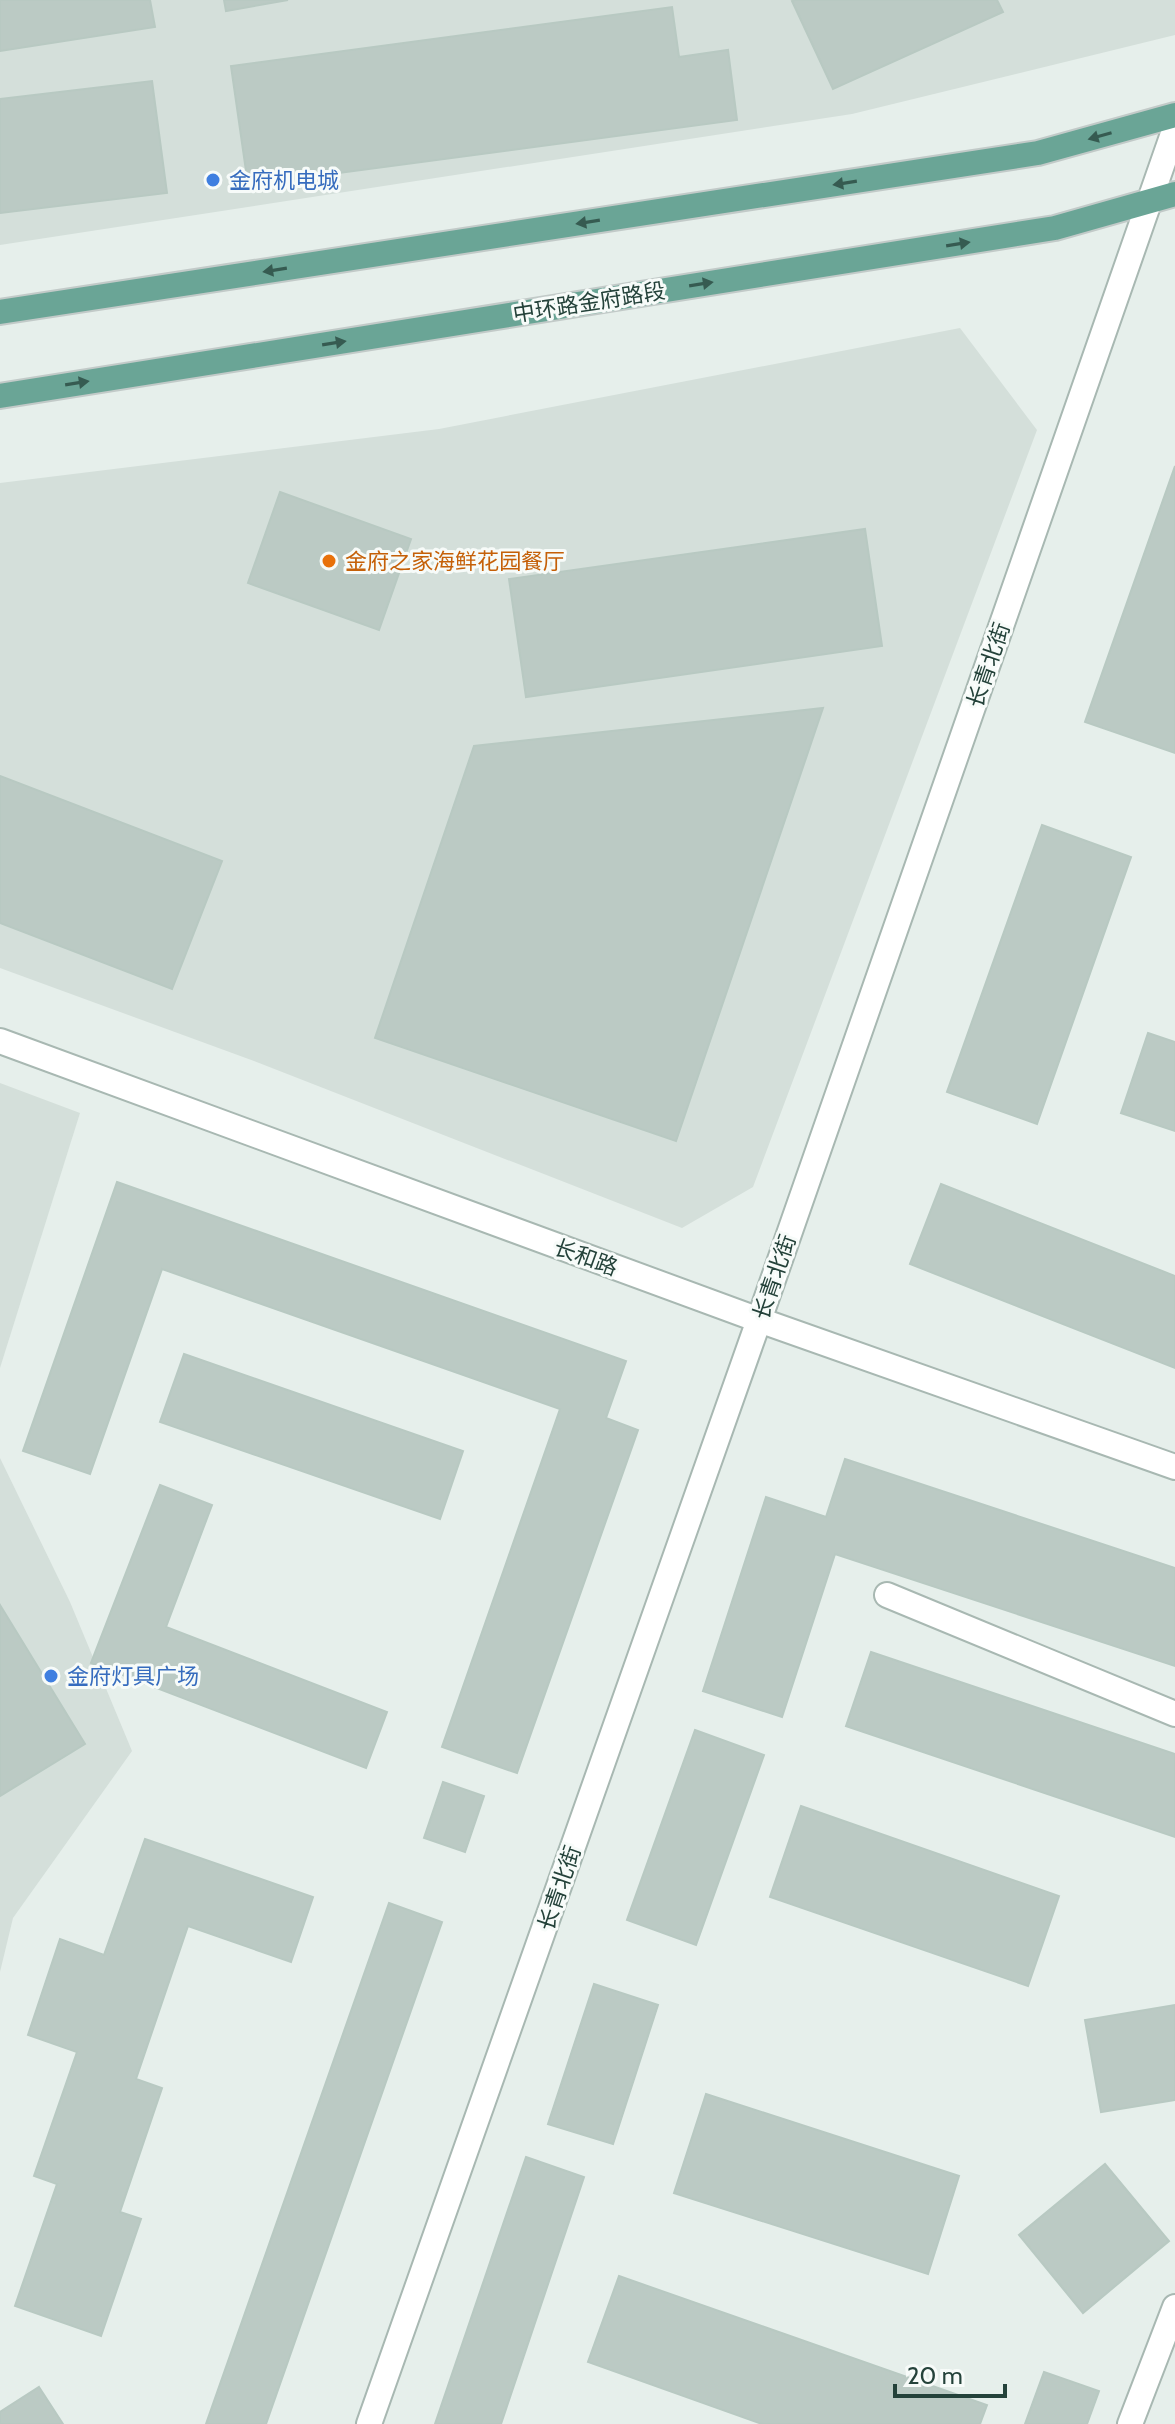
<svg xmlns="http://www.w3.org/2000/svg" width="1175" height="2424" viewBox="0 0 1175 2424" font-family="Cabin,'Noto Sans SC',sans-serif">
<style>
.built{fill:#d4dfda}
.building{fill:#bbcac4;stroke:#b8c9c2;stroke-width:2}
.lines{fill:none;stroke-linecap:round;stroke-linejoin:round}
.minor-casing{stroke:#a8b8b2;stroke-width:28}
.tertiary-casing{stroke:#a8b8b2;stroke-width:28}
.primary-casing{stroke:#c2cac8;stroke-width:28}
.minor{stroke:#fff;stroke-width:24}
.tertiary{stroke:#fff;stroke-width:24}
.primary{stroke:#6aa596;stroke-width:24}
.oneway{fill:#365b51}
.shop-dot{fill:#3f7fe0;stroke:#f7fbf9;stroke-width:3}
.food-dot{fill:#e8710a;stroke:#f7fbf9;stroke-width:3}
.labels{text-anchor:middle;stroke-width:6;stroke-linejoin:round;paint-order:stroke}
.shop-label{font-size:22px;fill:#366cbe;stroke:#f7fbf9;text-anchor:start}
.street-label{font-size:22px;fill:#24423a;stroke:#f7fbf9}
.food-label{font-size:22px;fill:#c56008;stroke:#f7fbf9;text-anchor:start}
</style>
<rect width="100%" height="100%" fill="#e6efeb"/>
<g class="built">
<path d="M0 0H1175V35L852 114 0 245Z"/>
<path d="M960 328 1037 430 753 1187 682 1228 254 1061 0 968V483L439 429Z"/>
<path d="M0 1083 80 1113 0 1368Z"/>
<path d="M0 1458 70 1602 132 1751 13 1918 0 1972Z"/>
</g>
<g class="building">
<path d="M0 0H150L155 27 0 51Z"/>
<path d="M224 0H288L226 11Z"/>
<path d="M795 0H997L1003 12 833 89 792 1Z"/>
<path d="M672 7 679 57 728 50 737 120 248 185 231 66Z"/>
<path d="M152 81 167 193 0 213V99Z"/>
<path d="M1175 466V753L1085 722Z"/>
<path d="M280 492 411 539 379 630 248 583Z"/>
<path d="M865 529 882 646 526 697 509 579Z"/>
<path d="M823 708 676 1141 375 1038 474 746Z"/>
<path d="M0 776 222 861 172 989 0 923Z"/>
<path d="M1042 825 1131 857 1037 1124 947 1092Z"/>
<path d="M1148 1033 1175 1042V1131L1121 1113Z"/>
<path d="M117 1182 626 1361 606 1418 638 1430 517 1773 442 1747 560 1409 162 1269 90 1474 23 1451Z"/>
<path d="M941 1184 1175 1276V1368L910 1264Z"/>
<path d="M184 1354 463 1451 440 1519 160 1422Z"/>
<path d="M845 1459 1175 1568V1666L835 1554 782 1717 703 1691 766 1497 826 1517Z"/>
<path d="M160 1485 212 1505 166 1627 387 1712 366 1768 91 1663Z"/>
<path d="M0 1605 85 1744 0 1796Z"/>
<path d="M871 1652 1175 1754V1837L846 1726Z"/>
<path d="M695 1730 764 1755 696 1945 627 1920Z"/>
<path d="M443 1782 484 1796 465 1852 424 1838Z"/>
<path d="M801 1806 1059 1896 1028 1986 770 1897Z"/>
<path d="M145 1839 313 1897 291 1962 188 1926 136 2079 162 2088 120 2212 141 2219 101 2336 15 2306 57 2184 34 2176 77 2052 28 2035 60 1939 104 1955Z"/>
<path d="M389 1903 442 1922 266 2424H206Z"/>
<path d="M594 1984 658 2005 613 2144 548 2124Z"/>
<path d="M1175 2005V2100L1101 2112 1085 2020Z"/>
<path d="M706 2094 959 2176 928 2274 674 2193Z"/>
<path d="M526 2157 584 2177 501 2424H435Z"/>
<path d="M1105 2164 1169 2241 1083 2313 1019 2235Z"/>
<path d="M619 2276 987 2405 980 2424H762L588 2362Z"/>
<path d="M1044 2372 1099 2391 1087 2424H1025Z"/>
<path d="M39 2387 63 2424H0V2412Z"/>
</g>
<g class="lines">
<defs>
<g id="minor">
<path d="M887 1595 1175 1714"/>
<path d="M369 2424 759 1320 1175 128"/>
<path d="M1130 2424 1175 2307"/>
</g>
<path id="tertiary" d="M0 1041 759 1320 1175 1467"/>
<g id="primary">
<path d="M0 312 1038 153 1175 115"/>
<path d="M0 396 1055 228 1175 194"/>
</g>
</defs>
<use href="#minor" class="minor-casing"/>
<use href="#tertiary" class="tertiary-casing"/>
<use href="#primary" class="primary-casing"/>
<use href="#minor" class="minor"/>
<use href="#tertiary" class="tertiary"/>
<use href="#primary" class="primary"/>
</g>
<defs><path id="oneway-solid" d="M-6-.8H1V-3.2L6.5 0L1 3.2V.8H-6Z" transform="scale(2)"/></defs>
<g class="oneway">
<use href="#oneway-solid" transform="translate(1100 136) rotate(164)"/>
<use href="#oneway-solid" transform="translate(845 183) rotate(171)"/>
<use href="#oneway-solid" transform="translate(588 222) rotate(171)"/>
<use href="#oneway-solid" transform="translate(958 244) rotate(-9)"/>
<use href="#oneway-solid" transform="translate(275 270) rotate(171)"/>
<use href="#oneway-solid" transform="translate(701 284) rotate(-9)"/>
<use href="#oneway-solid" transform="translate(334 343) rotate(-9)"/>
<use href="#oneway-solid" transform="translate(77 383) rotate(-9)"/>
</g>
<g class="shop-dot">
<circle cx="213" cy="180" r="8"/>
<circle cx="51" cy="1676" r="8"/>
</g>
<circle class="food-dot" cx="329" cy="561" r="8"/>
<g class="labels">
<g class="shop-label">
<text x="229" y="188">金府机电城</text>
<text x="67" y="1684">金府灯具广场</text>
</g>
<g class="street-label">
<text transform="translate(589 302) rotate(-9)" y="8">中环路金府路段</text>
<text transform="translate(988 665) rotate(-71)" y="8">长青北街</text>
<text transform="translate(586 1257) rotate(20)" y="8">长和路</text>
<text transform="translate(774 1277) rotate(-71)" y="8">长青北街</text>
<text transform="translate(559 1888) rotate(-71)" y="8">长青北街</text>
</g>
<g class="food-label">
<text x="345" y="569">金府之家海鲜花园餐厅</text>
</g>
</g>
<path d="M895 2384v12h110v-12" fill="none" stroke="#24423a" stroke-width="4"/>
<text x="907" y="2384" font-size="24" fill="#24423a" stroke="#f7fbf9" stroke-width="6" paint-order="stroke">20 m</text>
</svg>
